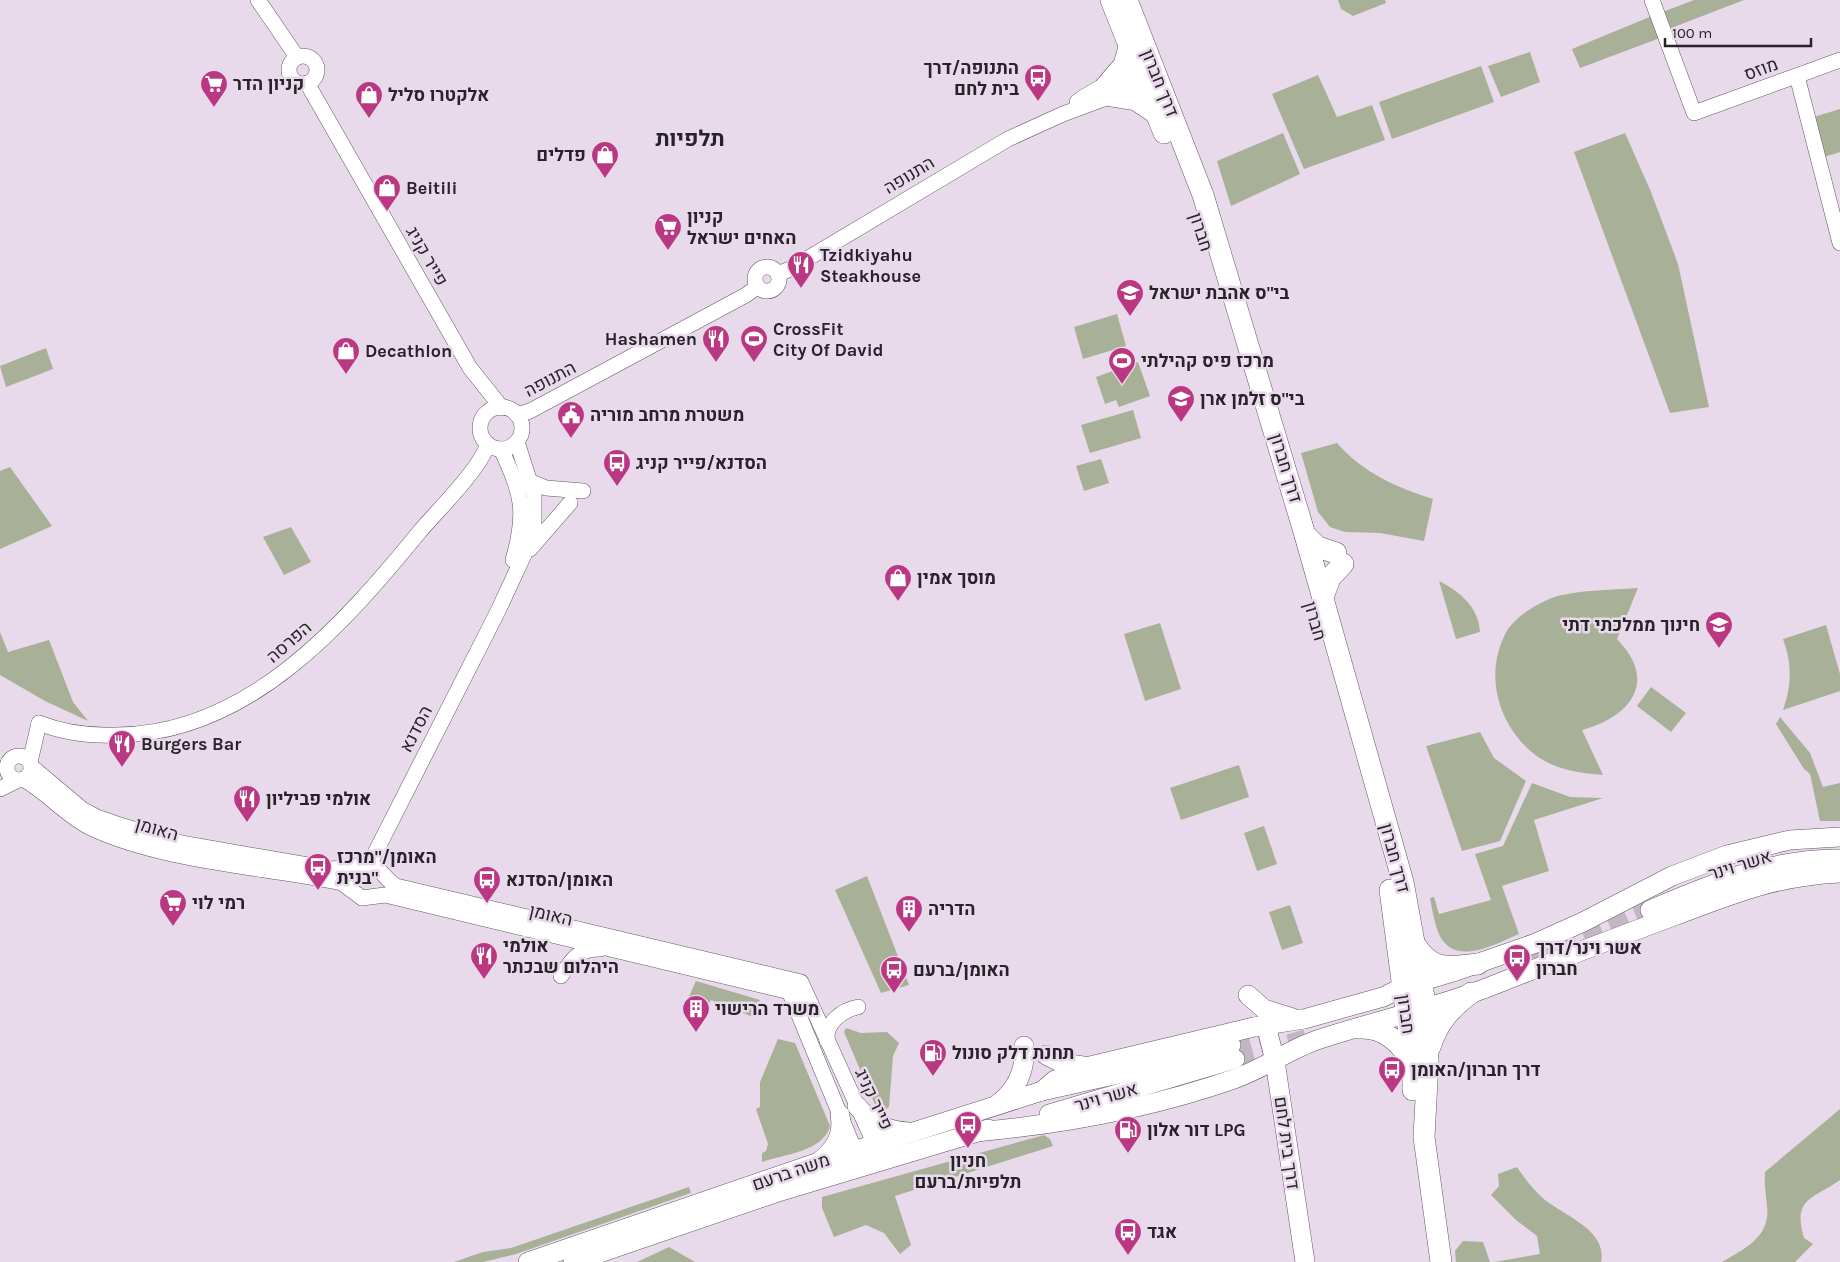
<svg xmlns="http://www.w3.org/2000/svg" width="1840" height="1262" viewBox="0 0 1840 1262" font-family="Karla,Heebo,sans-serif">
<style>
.green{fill:#a8b197}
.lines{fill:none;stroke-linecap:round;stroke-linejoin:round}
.major-tunnel{stroke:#c2b5c4;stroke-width:19;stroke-dasharray:19 9;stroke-linecap:butt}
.minor-casing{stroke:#635665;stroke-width:16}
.major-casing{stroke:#635665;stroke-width:20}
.highway-casing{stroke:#635665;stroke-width:22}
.minor{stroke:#fff;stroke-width:15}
.major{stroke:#fff;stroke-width:19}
.highway{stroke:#fff;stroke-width:21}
.labels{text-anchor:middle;stroke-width:5;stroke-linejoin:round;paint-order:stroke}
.poi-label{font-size:18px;font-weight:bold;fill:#282329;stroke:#e8d9eb;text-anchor:start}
.street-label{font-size:18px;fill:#282329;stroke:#e8d9eb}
.district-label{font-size:22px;font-weight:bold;fill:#282329;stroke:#e8d9eb}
</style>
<rect width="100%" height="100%" fill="#e8d9eb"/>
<g class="green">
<path d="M1338 0H1385L1386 3 1353 16 1341 9Z"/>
<path d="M1694 0H1744L1666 30 1660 13Z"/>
<path d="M1652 16 1660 38 1580 68 1572 49Z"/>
<path d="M1530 52 1540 82 1501 97 1488 66Z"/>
<path d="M1481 66 1494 102 1392 139 1379 102Z"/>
<path d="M1318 75 1337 117 1372 105 1385 140 1304 169 1272 94Z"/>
<path d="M1840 109V152L1824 157 1814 117Z"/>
<path d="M1283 133 1300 174 1231 206 1217 161Z"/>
<path d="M1625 133 1651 192 1678 264 1709 407 1670 413 1574 152Z"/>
<path d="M1117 314 1126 346 1083 359 1074 327Z"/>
<path d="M46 348 53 369 6 387 0 366Z"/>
<path d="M1138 362 1150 396 1119 407 1116 400 1105 404 1096 377Z"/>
<path d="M1133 410 1141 438 1090 453 1081 425Z"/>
<path d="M1337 443C1363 473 1396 487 1433 499L1424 541 1380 533 1345 532 1330 527 1318 512 1301 453Z"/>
<path d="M1101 459 1109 483 1084 491 1076 466Z"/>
<path d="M10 467 52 526 0 549V471Z"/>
<path d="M291 527 311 562 284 575 263 537Z"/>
<path d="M1439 581C1460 592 1478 606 1480 632L1456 639Z"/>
<path d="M1638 588 1617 639C1659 682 1630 717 1582 730L1603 775C1580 773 1557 770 1538 757 1498 728 1482 673 1508 629 1517 616 1534 606 1547 600 1567 590 1614 590 1638 588Z"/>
<path d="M1160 623 1181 689 1145 701 1124 634Z"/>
<path d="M1826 625 1840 674V691L1783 710C1792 685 1792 663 1783 639Z"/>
<path d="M0 632 8 652 49 640 73 702 88 721 45 701 0 675Z"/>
<path d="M1651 687 1686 713 1671 732 1637 706Z"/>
<path d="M1780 717 1810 753 1823 787 1840 783V821H1820L1810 774 1804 769 1776 724Z"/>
<path d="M1480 732 1494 758 1526 781 1500 841 1462 851 1426 746Z"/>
<path d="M1239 765 1249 797 1181 820 1170 788Z"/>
<path d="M1532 783 1570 797 1603 798 1534 820 1549 871 1502 886 1519 934C1495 944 1453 969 1438 932 1434 921 1432 909 1430 898L1434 897 1439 914 1491 900 1475 854 1503 846Z"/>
<path d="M1264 826 1277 864 1257 871 1244 833Z"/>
<path d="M867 876 909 985 881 993 835 890Z"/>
<path d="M1290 905 1303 943 1282 950 1269 912Z"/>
<path d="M696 981 760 1000 753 1017 711 1000 702 1017 683 1010Z"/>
<path d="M846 1028 861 1033 887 1032 899 1043 893 1056 889 1107 879 1114 844 1032Z"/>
<path d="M778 1039 795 1043 830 1126C823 1152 784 1154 762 1162V1153L766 1151 768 1144 756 1109 760 1107V1082Z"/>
<path d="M1840 1109V1180C1813 1199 1792 1198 1804 1238L1813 1244 1795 1262H1722C1744 1249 1771 1237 1767 1206 1766 1194 1764 1185 1765 1172Z"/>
<path d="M1044 1135 1050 1139 1053 1146 895 1196 911 1245 900 1254 884 1233 866 1225 834 1237 822 1208V1197Z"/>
<path d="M1517 1167C1525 1179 1533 1190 1545 1200 1564 1215 1608 1231 1601 1262H1494L1540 1254 1537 1236 1516 1220 1491 1195 1499 1186 1498 1174Z"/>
<path d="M689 1187 691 1193 516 1254 483 1262H454L483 1252 511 1248Z"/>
<path d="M1463 1241 1483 1242 1490 1262H1456L1455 1251Z"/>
<path d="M669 1247 695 1262H637Z"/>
</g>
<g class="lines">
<g class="major-tunnel">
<path d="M1533 960 1650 910"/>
<path d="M1231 1045 1283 1030"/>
<path d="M1235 1059 1306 1039"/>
</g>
<defs>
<g id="minor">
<path d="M258 0 297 57"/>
<path d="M1652 0 1694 113 1840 60"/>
<circle cx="303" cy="70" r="14"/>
<path d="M1797 76 1840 243"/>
<path d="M307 83 470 368 502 408"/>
<path d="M1077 102C1095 88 1126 74 1149 72"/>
<circle cx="767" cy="279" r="12"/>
<path d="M778 274 790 269 1008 139 1063 114 1144 84 1151 77"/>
<circle cx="501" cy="428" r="21"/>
<path d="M517 415 530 411 746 295 757 287"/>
<path d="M501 449C522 495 527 511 513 560"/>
<path d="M531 482 546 488 583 491"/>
<path d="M530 549 570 503"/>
<path d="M39 723C64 733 90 736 117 735 249 734 344 624 421 530 440 508 479 470 488 444"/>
<circle cx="19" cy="768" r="12"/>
<path d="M30 762 39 723"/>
<path d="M32 767 82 809 97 817 123 826 181 843 331 869C343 869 366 862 375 867 383 872 387 881 396 886L801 982 875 1145 873 1154"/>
<path d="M23 779C48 793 66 816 91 828 162 861 255 866 332 881L342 883 362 898 385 895 807 996"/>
<path d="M0 789 18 780"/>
<path d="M369 865 498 611 529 544 534 524V495L517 442"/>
<path d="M561 976C572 959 578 949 600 949"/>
<path d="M789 991 855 1151 864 1158"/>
<path d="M827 1041C825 1023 842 1010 858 1007"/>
</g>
<g id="major">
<path d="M1650 910C1711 884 1772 858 1840 859"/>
<path d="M1248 995 1264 1009 1293 1018"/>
<path d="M1266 1025 1275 1061 1305 1262"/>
<path d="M1046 1055 1062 1063 1083 1066"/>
<path d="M1042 1091 1055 1080 1090 1066 1254 1027 1304 1019 1383 997 1403 987 1453 972 1536 943 1583 922 1672 876 1727 855 1790 840 1840 837"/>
<path d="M998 1104C1017 1089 1026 1070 1024 1046"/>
<path d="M857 1106C871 1123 887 1131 909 1132"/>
<path d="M1049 1114 1235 1059"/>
<path d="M976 1132C1064 1124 1151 1108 1234 1079 1263 1069 1288 1050 1317 1040 1377 1020 1440 1007 1499 983 1557 960 1615 938 1674 916 1733 894 1775 876 1840 873"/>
<path d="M820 1161C835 1149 844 1135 840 1115"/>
<path d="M528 1262 819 1162 1042 1091 1154 1066 1231 1045"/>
<path d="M573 1262 775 1193 988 1129"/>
</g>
<g id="highway">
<path d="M1111 0 1164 133"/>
<path d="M1127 0 1203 195 1305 535 1403 882 1426 1008 1428 1062 1424 1137 1441 1262"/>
<path d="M1105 87 1124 65 1129 47"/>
<path d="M1111 96 1136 100 1157 114"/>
<path d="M1305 535 1318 547 1336 553"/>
<path d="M1323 597 1330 578 1343 564"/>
<path d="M1390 890 1413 1064V1090"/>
<path d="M1416 946C1433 972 1450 967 1478 964"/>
<path d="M1360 1028C1384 1027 1401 1043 1412 1063"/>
<path d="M1430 1047C1438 1022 1451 1008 1471 993"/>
</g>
</defs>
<use href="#minor" class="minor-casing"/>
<use href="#major" class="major-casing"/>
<use href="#highway" class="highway-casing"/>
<use href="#minor" class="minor"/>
<use href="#major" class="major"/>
<use href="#highway" class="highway"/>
</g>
<defs>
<symbol id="bus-pin" viewBox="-11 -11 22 30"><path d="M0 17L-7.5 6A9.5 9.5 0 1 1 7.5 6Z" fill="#ba3882" stroke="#e8d9eb"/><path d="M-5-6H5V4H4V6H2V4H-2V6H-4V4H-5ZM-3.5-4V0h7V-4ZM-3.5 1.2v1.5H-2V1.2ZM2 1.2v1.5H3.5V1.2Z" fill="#fff"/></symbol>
<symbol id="supermarket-pin" viewBox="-11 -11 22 30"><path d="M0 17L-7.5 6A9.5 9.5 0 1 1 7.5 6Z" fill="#ba3882" stroke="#e8d9eb"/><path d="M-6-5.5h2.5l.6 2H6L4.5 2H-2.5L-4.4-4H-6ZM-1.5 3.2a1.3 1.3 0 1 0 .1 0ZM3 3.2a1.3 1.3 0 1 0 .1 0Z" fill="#fff"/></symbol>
<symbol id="shop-pin" viewBox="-11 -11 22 30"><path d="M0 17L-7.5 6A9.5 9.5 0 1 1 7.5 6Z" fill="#ba3882" stroke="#e8d9eb"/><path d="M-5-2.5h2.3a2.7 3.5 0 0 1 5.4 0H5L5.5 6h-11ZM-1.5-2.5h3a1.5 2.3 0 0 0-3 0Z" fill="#fff"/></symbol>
<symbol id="restaurant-pin" viewBox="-11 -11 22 30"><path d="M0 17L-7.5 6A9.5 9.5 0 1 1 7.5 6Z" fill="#ba3882" stroke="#e8d9eb"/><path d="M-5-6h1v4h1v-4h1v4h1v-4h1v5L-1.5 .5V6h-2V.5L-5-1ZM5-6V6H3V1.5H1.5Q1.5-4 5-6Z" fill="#fff"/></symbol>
<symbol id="school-pin" viewBox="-11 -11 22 30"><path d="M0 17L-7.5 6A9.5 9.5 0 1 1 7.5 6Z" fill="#ba3882" stroke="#e8d9eb"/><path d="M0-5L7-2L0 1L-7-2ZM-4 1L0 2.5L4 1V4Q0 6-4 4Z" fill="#fff"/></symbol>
<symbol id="stadium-pin" viewBox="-11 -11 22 30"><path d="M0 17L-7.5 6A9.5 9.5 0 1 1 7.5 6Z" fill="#ba3882" stroke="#e8d9eb"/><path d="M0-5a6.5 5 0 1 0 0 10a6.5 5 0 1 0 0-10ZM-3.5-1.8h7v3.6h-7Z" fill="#fff"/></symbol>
<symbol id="civic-pin" viewBox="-11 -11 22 30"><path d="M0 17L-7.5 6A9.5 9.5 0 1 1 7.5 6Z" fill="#ba3882" stroke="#e8d9eb"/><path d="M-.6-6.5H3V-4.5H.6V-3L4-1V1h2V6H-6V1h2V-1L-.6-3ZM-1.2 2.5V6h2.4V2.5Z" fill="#fff"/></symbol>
<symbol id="building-pin" viewBox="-11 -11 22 30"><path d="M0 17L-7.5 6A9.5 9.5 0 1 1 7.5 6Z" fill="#ba3882" stroke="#e8d9eb"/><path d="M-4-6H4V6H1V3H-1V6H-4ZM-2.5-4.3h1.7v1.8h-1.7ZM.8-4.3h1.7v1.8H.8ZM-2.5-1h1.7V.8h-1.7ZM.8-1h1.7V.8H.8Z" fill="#fff"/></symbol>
<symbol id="fuel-pin" viewBox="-11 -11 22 30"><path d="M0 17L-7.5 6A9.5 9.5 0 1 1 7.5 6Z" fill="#ba3882" stroke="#e8d9eb"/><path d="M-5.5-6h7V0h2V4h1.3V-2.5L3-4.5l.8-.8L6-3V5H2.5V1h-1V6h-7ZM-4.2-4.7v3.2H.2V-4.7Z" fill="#fff"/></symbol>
</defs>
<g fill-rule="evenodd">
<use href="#bus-pin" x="1022" y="62" width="32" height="43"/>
<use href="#supermarket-pin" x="198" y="68" width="32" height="43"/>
<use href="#shop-pin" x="353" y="79" width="32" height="43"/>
<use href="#shop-pin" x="589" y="139" width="32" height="43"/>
<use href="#shop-pin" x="371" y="172" width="32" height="43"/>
<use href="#supermarket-pin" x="652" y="211" width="32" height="43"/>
<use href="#restaurant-pin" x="785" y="249" width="32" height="43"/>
<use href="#school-pin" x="1114" y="277" width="32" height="43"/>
<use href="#restaurant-pin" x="700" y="323" width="32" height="43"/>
<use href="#stadium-pin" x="738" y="323" width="32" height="43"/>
<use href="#shop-pin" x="330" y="335" width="32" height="43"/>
<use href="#stadium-pin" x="1106" y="345" width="32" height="43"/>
<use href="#school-pin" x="1165" y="383" width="32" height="43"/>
<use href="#civic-pin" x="555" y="399" width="32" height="43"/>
<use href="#bus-pin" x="601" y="447" width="32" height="43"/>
<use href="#shop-pin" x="882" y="562" width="32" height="43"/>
<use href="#school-pin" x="1703" y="609" width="32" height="43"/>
<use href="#restaurant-pin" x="106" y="728" width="32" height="43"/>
<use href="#restaurant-pin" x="231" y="783" width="32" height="43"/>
<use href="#bus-pin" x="302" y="851" width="32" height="43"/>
<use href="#bus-pin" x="471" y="864" width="32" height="43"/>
<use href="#supermarket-pin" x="157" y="887" width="32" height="43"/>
<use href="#building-pin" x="893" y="893" width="32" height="43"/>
<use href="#restaurant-pin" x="468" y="940" width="32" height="43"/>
<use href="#bus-pin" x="1501" y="942" width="32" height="43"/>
<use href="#bus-pin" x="878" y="954" width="32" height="43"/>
<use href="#building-pin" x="680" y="993" width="32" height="43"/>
<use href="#fuel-pin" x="917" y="1037" width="32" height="43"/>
<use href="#bus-pin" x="1376" y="1054" width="32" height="43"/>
<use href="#bus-pin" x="952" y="1109" width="32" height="43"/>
<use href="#fuel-pin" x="1112" y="1114" width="32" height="43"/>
<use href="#bus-pin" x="1112" y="1216" width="32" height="43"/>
</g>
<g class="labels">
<g class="poi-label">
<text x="1019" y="74" text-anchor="end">התנופה/דרך<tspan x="1019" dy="21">בית לחם</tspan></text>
<text x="233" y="90">קניון הדר</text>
<text x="388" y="101">אלקטרו סליל</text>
<text x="586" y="161" text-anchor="end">פדלים</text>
<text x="406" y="194">Beitili</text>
<text x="687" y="223">קניון<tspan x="687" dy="21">האחים ישראל</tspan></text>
<text x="820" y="261">Tzidkiyahu<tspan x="820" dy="21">Steakhouse</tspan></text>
<text x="1149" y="299">בי"ס אהבת ישראל</text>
<text x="773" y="335">CrossFit<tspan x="773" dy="21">City Of David</tspan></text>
<text x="697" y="345" text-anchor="end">Hashamen</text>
<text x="365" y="357">Decathlon</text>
<text x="1141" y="367">מרכז פיס קהילתי</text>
<text x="1200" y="405">בי"ס זלמן ארן</text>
<text x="590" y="421">משטרת מרחב מוריה</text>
<text x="636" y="469">הסדנא/פייר קניג</text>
<text x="917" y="584">מוסך אמין</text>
<text x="1700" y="631" text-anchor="end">חינוך ממלכתי דתי</text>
<text x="141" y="750">Burgers Bar</text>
<text x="266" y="805">אולמי פביליון</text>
<text x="337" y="863">האומן/"מרכז<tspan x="337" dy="21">בנית"</tspan></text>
<text x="506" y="886">האומן/הסדנא</text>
<text x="192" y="909">רמי לוי</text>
<text x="928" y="915">הדריה</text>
<text x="503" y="952">אולמי<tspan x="503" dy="21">היהלום שבכתר</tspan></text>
<text x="1536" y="954">אשר וינר/דרך<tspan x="1536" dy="21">חברון</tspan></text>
<text x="913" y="976">האומן/ברעם</text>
<text x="715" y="1015">משרד הרישוי</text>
<text x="952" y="1059">תחנת דלק סונול</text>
<text x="1411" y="1076">דרך חברון/האומן</text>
<text x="1147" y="1136">דור אלון LPG</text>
<text x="968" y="1167" text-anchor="middle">חניון<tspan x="968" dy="21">תלפיות/ברעם</tspan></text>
<text x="1147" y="1238">אגד</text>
</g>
<g class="street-label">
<text transform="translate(1761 69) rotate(-20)" y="6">מוזס</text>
<text transform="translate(1160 83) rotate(68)" y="6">דרך חברון</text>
<text transform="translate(909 175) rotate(-31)" y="6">התנופה</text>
<text transform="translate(1201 232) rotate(72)" y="6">חברון</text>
<text transform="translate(427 256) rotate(60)" y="6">פייר קניג</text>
<text transform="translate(550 379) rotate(-28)" y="6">התנופה</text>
<text transform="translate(1286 468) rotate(73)" y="6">דרך חברון</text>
<text transform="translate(1315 621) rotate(74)" y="6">חברון</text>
<text transform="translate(289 642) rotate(-41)" y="6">הפרסה</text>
<text transform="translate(416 729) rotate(-63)" y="6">הסדנא</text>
<text transform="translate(157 829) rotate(16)" y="6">האומן</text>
<text transform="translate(1395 858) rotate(75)" y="6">דרך חברון</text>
<text transform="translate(1740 865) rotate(-17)" y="6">אשר וינר</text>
<text transform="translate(551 915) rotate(13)" y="6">האומן</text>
<text transform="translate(1406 1014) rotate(82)" y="6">חברון</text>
<text transform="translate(1106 1097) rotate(-16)" y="6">אשר וינר</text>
<text transform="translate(874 1099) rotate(65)" y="6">פייר קניג</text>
<text transform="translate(1287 1143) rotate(82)" y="6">דרך בית לחם</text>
<text transform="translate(791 1172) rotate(-19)" y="6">משה ברעם</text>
</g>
<g class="district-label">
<text x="690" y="146">תלפיות</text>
</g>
</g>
<path d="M1665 38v8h146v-8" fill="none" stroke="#282329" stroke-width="2.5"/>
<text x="1672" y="38" font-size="15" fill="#282329" stroke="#e8d9eb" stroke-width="4" paint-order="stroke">100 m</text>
</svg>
